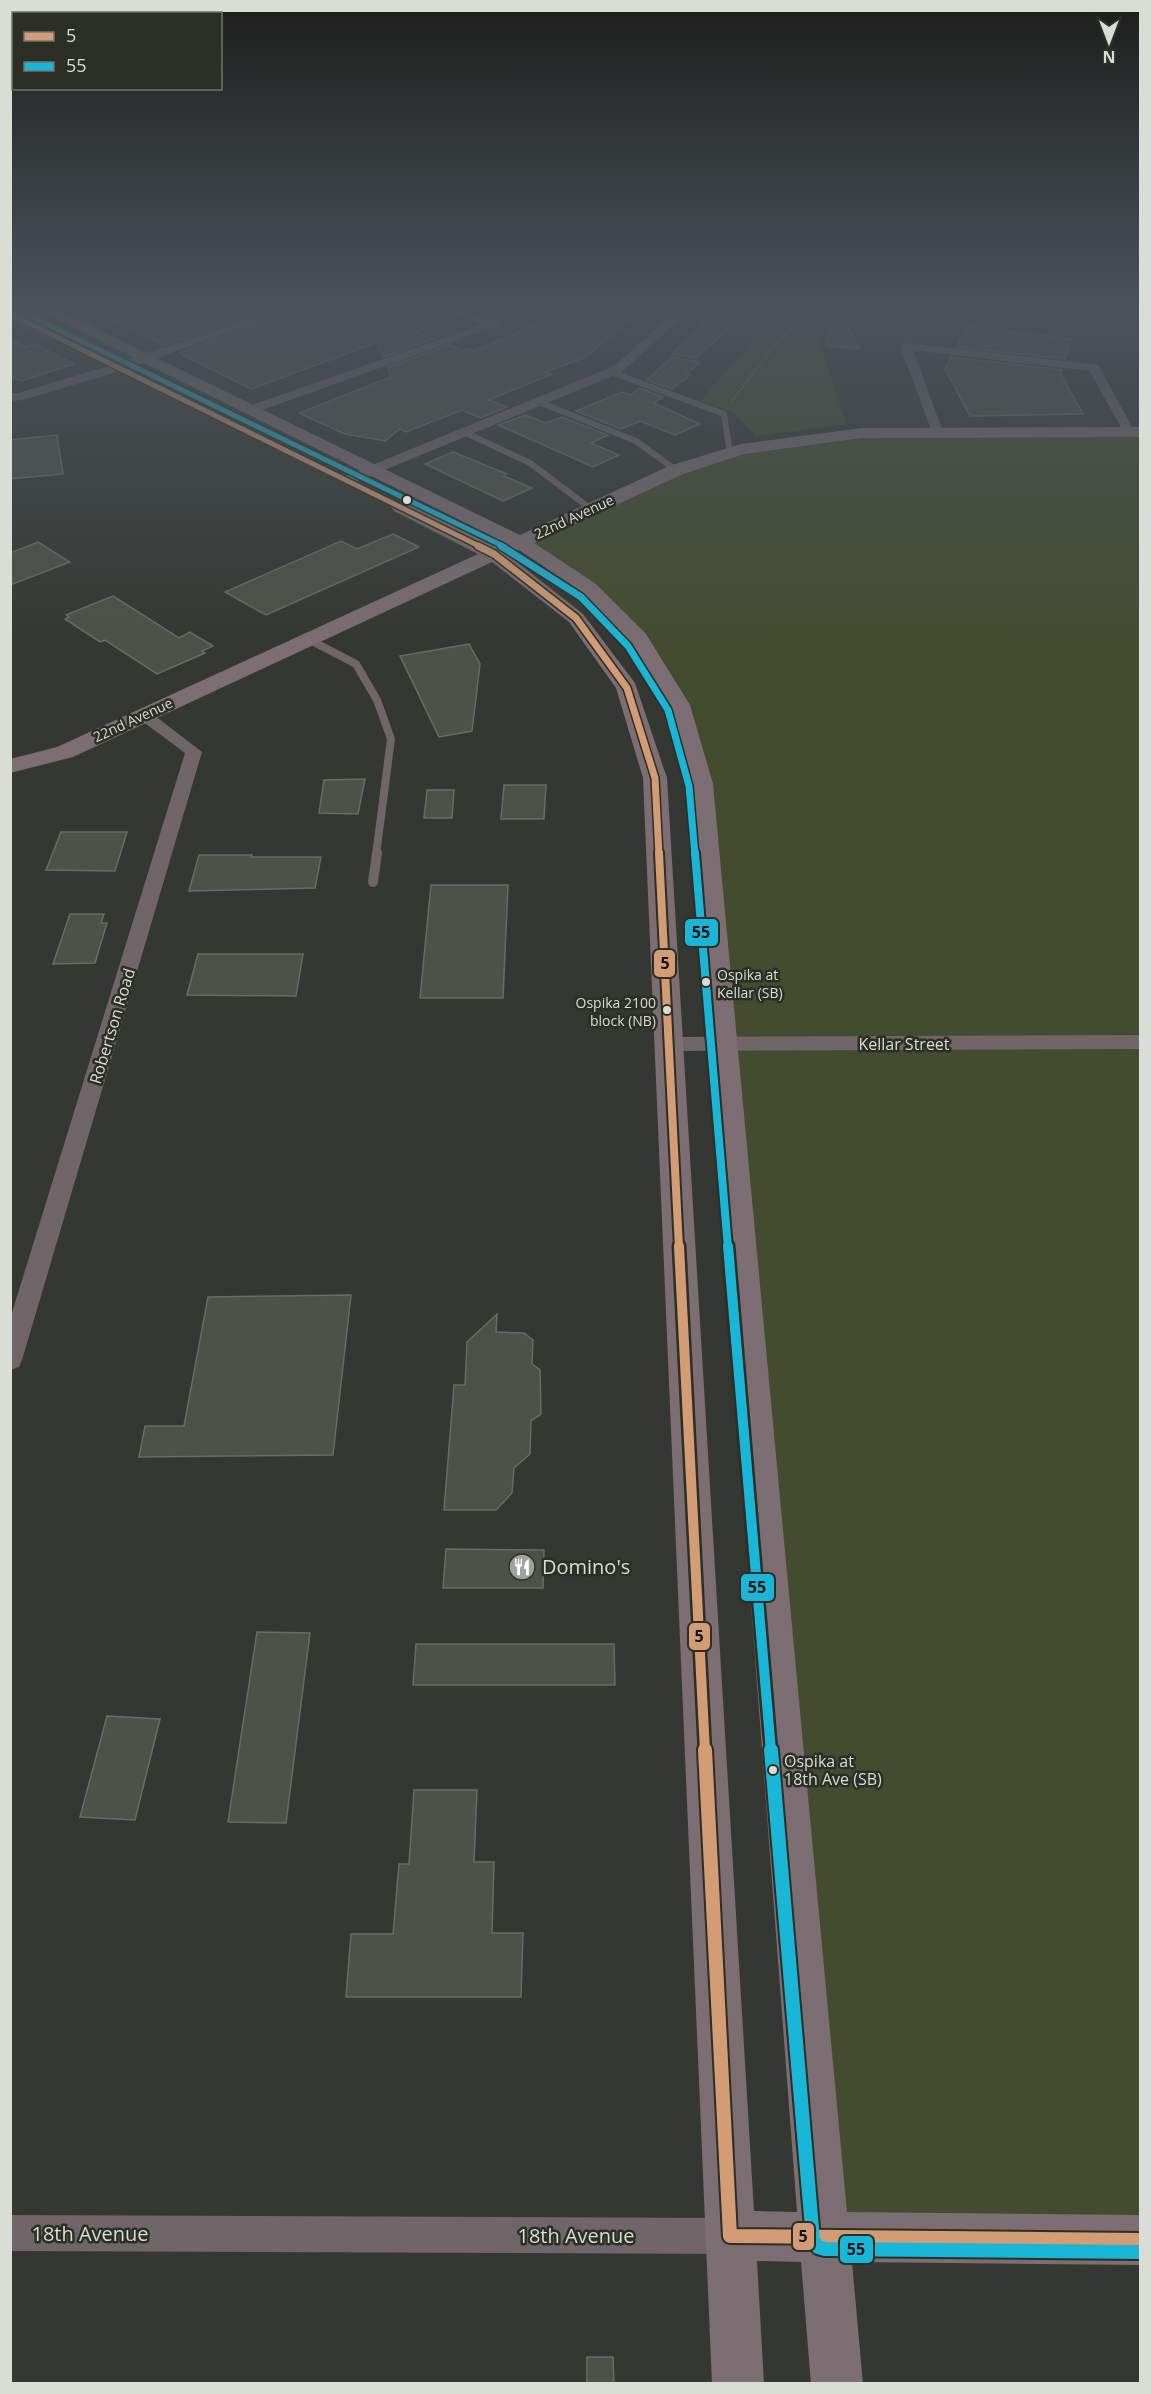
<svg xmlns="http://www.w3.org/2000/svg" width="1151" height="2394" viewBox="0 0 1151 2394" font-family="'Open Sans',sans-serif">
<style>
.green{fill:#444c2f}
.building{fill:#4e5148;stroke:#6a6b67;stroke-width:1.5}
.lines{fill:none;stroke-linecap:round;stroke-linejoin:round}
.path{stroke:#766f70;stroke-width:2;stroke-dasharray:2 1.5;stroke-linecap:butt}
.lane-far2{stroke:#706568;stroke-width:6}
.lane-far1{stroke:#706568;stroke-width:8}
.lane{stroke:#706568;stroke-width:10}
.street{fill:#706568;fill-rule:evenodd}
.secondary{fill:#7c6e73;fill-rule:evenodd}
.bus-1-far4-casing{stroke:#2c2f26;stroke-width:8}
.bus-1-far3-casing{stroke:#2c2f26;stroke-width:10}
.bus-1-far2-casing{stroke:#2c2f26;stroke-width:12}
.bus-1-far1-casing{stroke:#2c2f26;stroke-width:15}
.bus-1-casing{stroke:#2c2f26;stroke-width:18}
.bus-2-far4-casing{stroke:#2c2f26;stroke-width:8}
.bus-2-far3-casing{stroke:#2c2f26;stroke-width:10}
.bus-2-far2-casing{stroke:#2c2f26;stroke-width:12}
.bus-2-far1-casing{stroke:#2c2f26;stroke-width:15}
.bus-2-casing{stroke:#2c2f26;stroke-width:18}
.bus-1-far4{stroke:#d39c74;stroke-width:5}
.bus-1-far3{stroke:#d39c74;stroke-width:7}
.bus-1-far2{stroke:#d39c74;stroke-width:8}
.bus-1-far1{stroke:#d39c74;stroke-width:10}
.bus-1{stroke:#d39c74;stroke-width:14}
.bus-2-far4{stroke:#1ab6d8;stroke-width:5}
.bus-2-far3{stroke:#1ab6d8;stroke-width:7}
.bus-2-far2{stroke:#1ab6d8;stroke-width:8}
.bus-2-far1{stroke:#1ab6d8;stroke-width:10}
.bus-2{stroke:#1ab6d8;stroke-width:14}
.bus-dot{fill:#dadcd6;stroke:#2c2f26;stroke-width:2}
.labels{text-anchor:middle;stroke-width:5;stroke-linejoin:round;paint-order:stroke}
.far-street-label{font-size:14px;fill:#dadcd6;stroke:#2c2f26}
.bus-label{font-size:14px;fill:#dadcd6;stroke:#2c2f26;text-anchor:start}
.street-label{font-size:16px;fill:#dadcd6;stroke:#2c2f26}
.near-bus-label{font-size:16px;fill:#dadcd6;stroke:#2c2f26;text-anchor:start}
.near-poi-label{font-size:20px;fill:#dadcd6;stroke:#2c2f26;text-anchor:start}
.near-street-label{font-size:20px;fill:#dadcd6;stroke:#2c2f26}
.line-badge{stroke:#2c2f26;stroke-width:2}
.pale-badge-label{font-size:16px;text-anchor:middle;font-weight:bold;fill:#111}
</style>
<rect width="100%" height="100%" fill="#353732"/>
<g class="green">
<path d="M784 306H837L811 317 846 424 756 436 735 414 701 400Z"/>
<path d="M1010 432H1140V2232L830 2231 699 797 674 709 639 640 524 543 701 460 836 435Z"/>
</g>
<g class="building">
<path d="M79 306H278L164 345Z"/>
<path d="M305 306H366L435 322 417 333 433 339 384 357 378 342 251 389 179 353Z"/>
<path d="M581 306H644L586 357 546 372 552 374 489 400 507 407 481 418 462 410 406 432 400 429 385 441 345 434 299 413 391 377 388 367 449 345 464 351 470 349 474 351Z"/>
<path d="M714 314 741 318 696 358 672 354Z"/>
<path d="M846 322 859 349 828 346 829 344H825L831 325Z"/>
<path d="M968 326 1057 337 1072 339 1065 359 957 347Z"/>
<path d="M10 339 25 347 35 344 74 364 21 381 10 376Z"/>
<path d="M672 357 700 362 687 374 690 375 672 389 647 380Z"/>
<path d="M951 357 1062 370 1061 374 1083 414 970 416 945 369Z"/>
<path d="M639 388 663 397 654 403 700 424 675 435 640 421 621 429 576 411 622 392 630 395Z"/>
<path d="M525 415 546 423 562 417 608 435 591 443 619 455 593 467 498 425Z"/>
<path d="M57 435 63 474 10 479V440Z"/>
<path d="M453 452 507 474 504 476 532 488 503 501 425 464Z"/>
<path d="M393 534 419 547 266 615 225 592 341 541 357 549Z"/>
<path d="M38 542 70 562 10 585V553Z"/>
<path d="M113 596 179 638 190 632 213 646 202 651 205 653 157 674 105 640 100 642 65 619 69 617 66 615Z"/>
<path d="M469 644 480 664 472 731 439 737 400 656Z"/>
<path d="M365 779 358 814 319 813 324 780Z"/>
<path d="M504 785H546L544 819H501Z"/>
<path d="M427 790H454L452 818H424Z"/>
<path d="M61 832H127L115 871 46 870Z"/>
<path d="M199 855H252L251 857H321L315 888 189 891Z"/>
<path d="M431 885H508L503 998H420Z"/>
<path d="M70 914H104L101 923H107L95 963 53 964Z"/>
<path d="M198 954H303L296 996 187 995Z"/>
<path d="M351 1295 333 1455 139 1457 145 1426H184L208 1297Z"/>
<path d="M497 1314 496 1332 524 1333 533 1340 532 1364 540 1370 541 1414 531 1421 530 1454 514 1468 512 1493 496 1510H444L454 1385H465L467 1342Z"/>
<path d="M446 1549 544 1550 543 1588H443Z"/>
<path d="M257 1632 310 1633 286 1823 228 1822Z"/>
<path d="M416 1644H614L615 1685H413Z"/>
<path d="M107 1716 160 1719 135 1820 80 1817Z"/>
<path d="M414 1790H477L474 1862H494L492 1933H523L521 1997H346L351 1934H393L399 1864H409Z"/>
<path d="M587 2357H613L614 2384H587Z"/>
</g>
<g class="lines">
<path class="path" d="M732 401 775 345 795 324 797 306"/>
<g class="lane-far2">
<path d="M611 372 724 414 730 453"/>
<path d="M539 402 636 441 676 470"/>
<path d="M464 432 530 463 591 509"/>
</g>
<path class="lane-far1" d="M308 639 356 664 377 700 391 739 376 855"/>
<path class="lane" d="M373 882 377 853"/>
<g class="street">
<path d="M48 306H66L20 322 14 319Z"/>
<path d="M286 306H303L123 370 23 400 10 401V393H18L115 364Z"/>
<path d="M422 306H442L500 322 502 324 254 413 250 414 244 410 246 407 484 324Z"/>
<path d="M682 306H694L622 372 353 483 348 484 341 480 343 477 614 366Z"/>
<path d="M906 343 1098 365 1135 432 1133 435H1125L1090 371 913 350 943 432 941 435H933L900 346Z"/>
<path d="M144 710 150 712 202 752 22 1360 19 1367 10 1370V1319L185 753 138 718 136 715Z"/>
<path d="M1140 1035V1049L668 1051 661 1049 658 1044 661 1039 668 1037Z"/>
<path d="M10 2215 730 2218 743 2223 748 2236 743 2249 730 2254 10 2251Z"/>
</g>
<g class="secondary">
<path d="M30 306H50L520 535 669 466 741 444 862 428 1140 427V437L862 438 744 454 683 474 534 543 596 584 646 634 690 705 713 784 847 2212 1140 2215V2265L852 2262 863 2384H811L801 2262 757 2261 764 2384H712L643 778 616 688 569 622 492 562 73 757 10 773V759L57 747 478 554 394 511 391 507 394 503H408L494 546 504 542ZM519 550 582 592 629 643 668 705 689 784 797 2212 754 2211 667 778 635 683 583 614 508 555Z"/>
<path d="M10 309 61 333 63 336 61 339H49L10 320Z"/>
</g>
<defs>
<path id="bus-1-far4" d="M10 314 481 547"/>
<path id="bus-1-far3" d="M478 546 494 554 576 618 627 688 655 778 659 855"/>
<path id="bus-1-far2" d="M659 853 679 1248"/>
<path id="bus-1-far1" d="M679 1246 705 1751"/>
<path id="bus-1" d="M705 1750 730 2236 1140 2240"/>
<path id="bus-2-far4" d="M32 317 505 547"/>
<path id="bus-2-far3" d="M501 546 581 597 628 646 668 710 689 786 695 855"/>
<path id="bus-2-far2" d="M695 853 728 1248"/>
<path id="bus-2-far1" d="M728 1246 771 1751"/>
<path id="bus-2" d="M771 1750 813 2240 818 2247 825 2249 1140 2252"/>
</defs>
<use href="#bus-1-far4" class="bus-1-far4-casing"/>
<use href="#bus-1-far3" class="bus-1-far3-casing"/>
<use href="#bus-1-far2" class="bus-1-far2-casing"/>
<use href="#bus-1-far1" class="bus-1-far1-casing"/>
<use href="#bus-1" class="bus-1-casing"/>
<use href="#bus-2-far4" class="bus-2-far4-casing"/>
<use href="#bus-2-far3" class="bus-2-far3-casing"/>
<use href="#bus-2-far2" class="bus-2-far2-casing"/>
<use href="#bus-2-far1" class="bus-2-far1-casing"/>
<use href="#bus-2" class="bus-2-casing"/>
<use href="#bus-1-far4" class="bus-1-far4"/>
<use href="#bus-1-far3" class="bus-1-far3"/>
<use href="#bus-1-far2" class="bus-1-far2"/>
<use href="#bus-1-far1" class="bus-1-far1"/>
<use href="#bus-1" class="bus-1"/>
<use href="#bus-2-far4" class="bus-2-far4"/>
<use href="#bus-2-far3" class="bus-2-far3"/>
<use href="#bus-2-far2" class="bus-2-far2"/>
<use href="#bus-2-far1" class="bus-2-far1"/>
<use href="#bus-2" class="bus-2"/>
</g>
<linearGradient id="sky" x2="0" y2="1"><stop stop-color="#1d1e1c"/><stop offset="0.48" stop-color="#4b535a"/><stop offset="1" stop-color="#4b535a" stop-opacity="0"/></linearGradient>
<rect width="1151" height="642" fill="url(#sky)"/>
<defs>
<symbol id="restaurant-disc" viewBox="-11 -11 22 22"><circle r="9.5" fill="#a0a29d" stroke="#2c2f26"/><path d="M-5-6h1v4h1v-4h1v4h1v-4h1v5L-1.5 .5V6h-2V.5L-5-1ZM5-6V6H3V1.5H1.5Q1.5-4 5-6Z" fill="#fff"/></symbol>
</defs>
<g fill-rule="evenodd">
<use href="#restaurant-disc" x="507" y="1552" width="30" height="30"/>
</g>
<g class="bus-dot">
<circle cx="407" cy="500" r="5"/>
<circle cx="706" cy="982" r="5"/>
<circle cx="667" cy="1010" r="5"/>
<circle cx="773" cy="1770" r="5"/>
</g>
<g class="labels">
<g class="far-street-label">
<text transform="translate(574 517) rotate(-25)" y="5">22nd Avenue</text>
<text transform="translate(133 720) rotate(-25)" y="5">22nd Avenue</text>
</g>
<g class="bus-label">
<text x="717" y="980">Ospika at<tspan x="717" dy="18">Kellar (SB)</tspan></text>
<text x="656" y="1008" text-anchor="end">Ospika 2100<tspan x="656" dy="18">block (NB)</tspan></text>
</g>
<g class="street-label">
<text transform="translate(112 1026) rotate(-73)" y="6">Robertson Road</text>
<text x="904" y="1050">Kellar Street</text>
</g>
<g class="near-bus-label">
<text x="784" y="1767">Ospika at<tspan x="784" dy="18">18th Ave (SB)</tspan></text>
</g>
<g class="near-poi-label">
<text x="542" y="1574">Domino's</text>
</g>
<g class="near-street-label">
<text x="90" y="2241">18th Avenue</text>
<text x="576" y="2243">18th Avenue</text>
</g>
</g>
<g class="line-badge">
<rect x="684" y="918" width="35" height="29" rx="6" fill="#1ab6d8"/>
<rect x="653" y="949" width="23" height="29" rx="6" fill="#d39c74"/>
<rect x="740" y="1573" width="35" height="29" rx="6" fill="#1ab6d8"/>
<rect x="688" y="1622" width="23" height="29" rx="6" fill="#d39c74"/>
<rect x="792" y="2222" width="23" height="29" rx="6" fill="#d39c74"/>
<rect x="839" y="2235" width="35" height="29" rx="6" fill="#1ab6d8"/>
</g>
<g class="pale-badge-label">
<text x="701" y="938">55</text>
<text x="665" y="969">5</text>
<text x="757" y="1593">55</text>
<text x="699" y="1642">5</text>
<text x="803" y="2242">5</text>
<text x="856" y="2255">55</text>
</g>
<rect width="1151" height="2394" fill="none" stroke="#dadcd6" stroke-width="24"/>
<rect x="12" y="12" width="210" height="78" fill="#2c2f26" stroke="#72746c" stroke-width="1.5"/>
<rect x="24" y="32" width="30" height="9" fill="#d39c74" stroke="#72746c" stroke-width="1.5"/>
<text x="66" y="42" font-size="18" fill="#dadcd6">5</text>
<rect x="24" y="62" width="30" height="9" fill="#1ab6d8" stroke="#72746c" stroke-width="1.5"/>
<text x="66" y="72" font-size="18" fill="#dadcd6">55</text>
<g transform="translate(1109 42) rotate(180)" stroke="#2c2f26" stroke-width="4.5" paint-order="stroke">
<path d="M0-4.5L10 22L0 15L-10 22Z" fill="#dadcd6"/>
<text y="-9" font-size="16" font-weight="bold" text-anchor="middle" fill="#dadcd6">N</text>
</g>
</svg>
